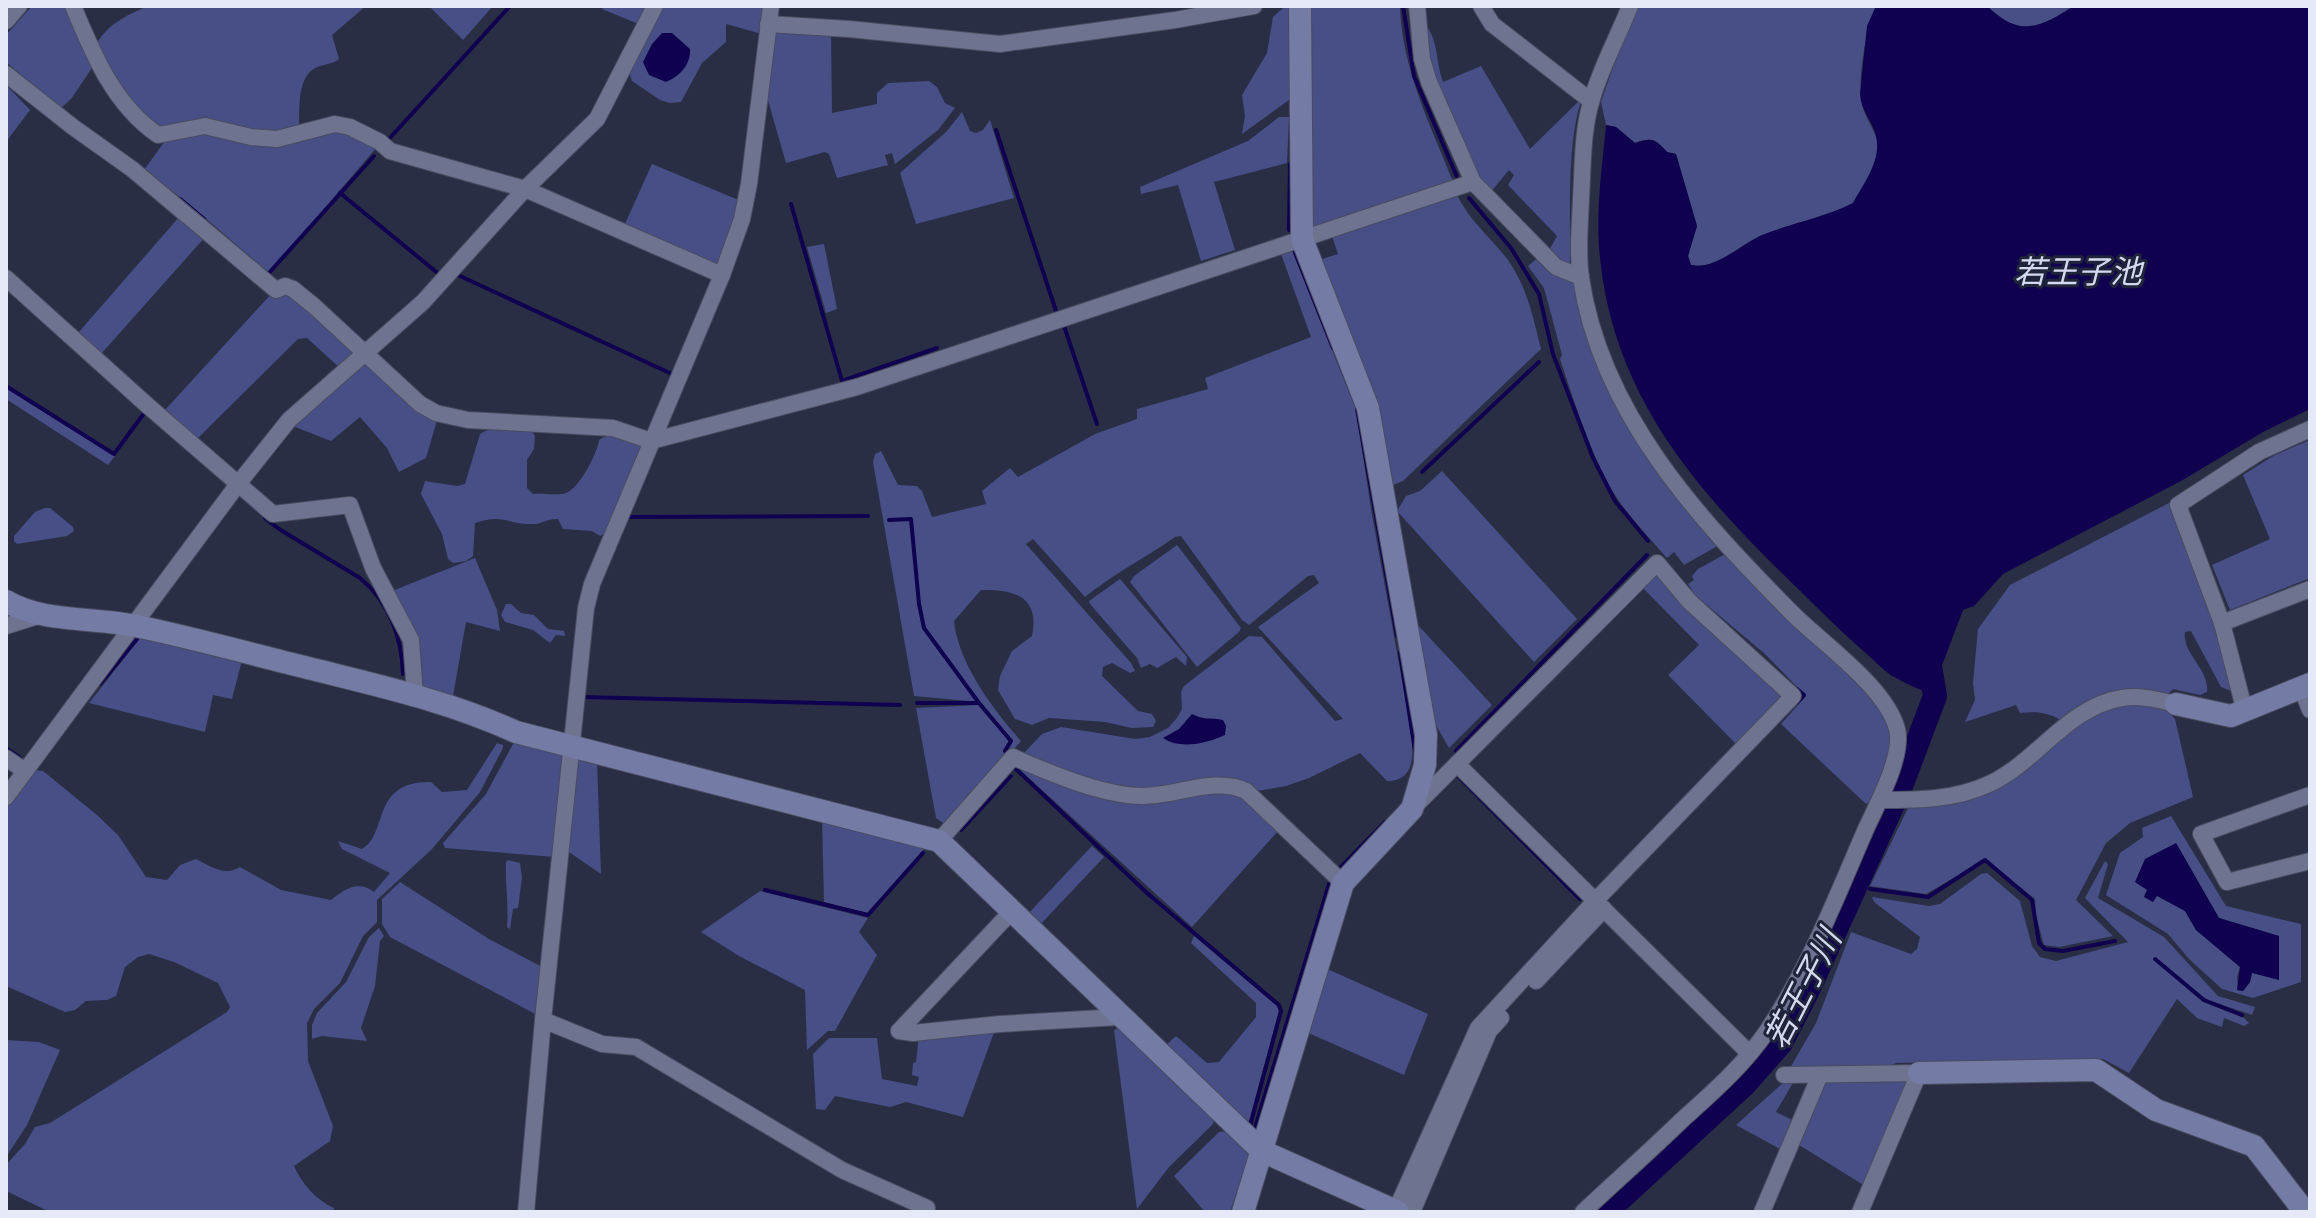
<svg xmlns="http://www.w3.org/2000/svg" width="2316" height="1218" viewBox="0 0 2316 1218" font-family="'Exo 2','Noto Sans JP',sans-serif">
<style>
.green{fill:#474f86;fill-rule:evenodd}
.water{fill:#0f014f}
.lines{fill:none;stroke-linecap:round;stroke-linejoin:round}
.stream{stroke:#0f014f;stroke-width:4}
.river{stroke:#0f014f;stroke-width:24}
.street-casing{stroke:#494c60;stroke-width:18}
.secondary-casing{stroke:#494c60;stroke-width:24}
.street{stroke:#6e748f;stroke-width:16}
.secondary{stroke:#747ca6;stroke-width:22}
.labels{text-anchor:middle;stroke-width:6;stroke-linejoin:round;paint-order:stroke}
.water-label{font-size:32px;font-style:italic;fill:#d4d9f0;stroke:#20243a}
</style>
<rect width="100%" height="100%" fill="#292e45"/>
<g class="green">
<path d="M32 6H69L94 65 71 99 61 108 6 62V35Z"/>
<path d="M148 6H366L332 35 339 59C331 65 323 64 315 68 296 79 300 112 299 129L279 134 155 129 125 99 94 49C105 25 125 16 148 6Z"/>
<path d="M429 6H493L463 40Z"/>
<path d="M604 6H651L641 25 602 9Z"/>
<path d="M659 6H767L762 34 726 24V42L702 63 681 102 670 103 660 100 632 81 629 72Z"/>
<path d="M1310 6H1400C1402 70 1431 126 1454 184L1313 232Z"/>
<path d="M1634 6H1876C1866 29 1855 87 1864 111 1870 127 1882 139 1877 158 1874 171 1860 191 1853 203 1826 217 1793 223 1765 234 1742 242 1716 271 1691 265L1688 256 1697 226 1676 154 1667 152C1655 139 1653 137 1635 143L1616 127 1606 125 1601 102Z"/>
<path d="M1987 6H2017L2021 8 2074 6C2039 28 2020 38 1987 6Z"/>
<path d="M1290 7 1289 100 1242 134 1245 116 1242 95 1267 53 1273 17 1283 8Z"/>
<path d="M1423 21C1439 39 1435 59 1443 82L1481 66 1530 149 1582 98C1566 144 1571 219 1570 269L1547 254 1557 236 1508 185 1514 175 1509 170 1490 193 1482 185C1456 130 1429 83 1423 21Z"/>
<path d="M773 30H831L832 113 877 104V93L888 83 929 81 937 87 945 103 955 108 938 130 895 164 892 153 885 155 888 165 837 178 829 154 825 152 786 163 767 97Z"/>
<path d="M6 85 30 110 6 142Z"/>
<path d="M962 112 970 131 976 133 983 130 990 120 1014 198 916 224 900 173 947 131Z"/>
<path d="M1279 117H1289L1287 163 1214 182 1235 250 1201 261 1178 185 1141 194 1140 187 1248 141Z"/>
<path d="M340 128 377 147 269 273 188 203 144 170 165 141 191 132 256 142Z"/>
<path d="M652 164 741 201 721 267 624 226Z"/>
<path d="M1457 195C1471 223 1490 236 1508 260 1527 287 1533 317 1541 349L1403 481 1391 486 1316 261 1338 254 1332 236Z"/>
<path d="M180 216 206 236 101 354 78 333Z"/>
<path d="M824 244 837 309 826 313 807 247Z"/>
<path d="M1292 250 1356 410 1371 509 1411 730C1413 751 1417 781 1387 781L1360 753 1309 778 1286 786 1257 791C1250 786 1243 781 1235 779 1214 775 1169 793 1142 792 1102 791 1060 769 1023 754L1042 734 1061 727 1135 739 1150 737 1168 728 1177 718 1182 709 1181 692 1184 686 1249 636 1262 637 1335 721 1343 719 1258 627 1319 583 1314 575 1308 576 1249 625 1242 620 1181 536 1175 537C1145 558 1113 574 1085 597L1033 539 1026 544 1131 663 1135 671 1130 673 1112 663 1103 667 1102 676 1138 711 1152 714 1156 721 1153 727 1132 728 1105 722 1049 718 1032 725 1015 719 998 690 1000 676 1012 651 1032 636C1040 597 1015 589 981 590L954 621C959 665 993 709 1021 741L1009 755 1006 751 1013 741 980 702 914 696 873 462 875 454 881 451 898 485 917 486 922 491 932 517 986 504 982 491 1010 468 1018 477 1095 434 1137 419V409L1208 389 1205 378 1311 337 1281 254Z"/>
<path d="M1539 257 1576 282 1599 359 1721 544 1684 565 1674 552 1667 558C1647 535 1624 512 1609 485 1588 446 1574 401 1560 359L1562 355 1544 288 1528 266Z"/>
<path d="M286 290 358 353 340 368 307 338 298 339 196 440 164 411 272 293Z"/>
<path d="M364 364 438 417 426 458 399 472 387 448 360 417 331 441 290 425Z"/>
<path d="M6 388 115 456 108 465 6 399Z"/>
<path d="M489 429 531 430 535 436 534 449 527 460V488L533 494C543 493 556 496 566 493 579 489 598 452 599 440 610 430 635 437 644 448L607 532 600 536 592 531 563 529 558 519C548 518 543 524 533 524 508 525 504 513 475 523L473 556 466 561 453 563 448 559 442 534 421 494 425 481 457 486 465 484 480 434Z"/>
<path d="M2310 440V578L2230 610 2212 565 2270 539 2243 475 2275 455Z"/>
<path d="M1442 471 1577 619 1534 662 1397 511 1406 496 1420 491Z"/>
<path d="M2169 503 2209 606 2231 691 2221 687 2191 631 2185 632C2182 654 2210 670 2207 692L2200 695 2173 689 2169 693 2064 722C2049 712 2037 711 2020 713L2016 705 1965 722 1975 700 1973 683 1978 629 2010 585Z"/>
<path d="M45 508H50L73 527 74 531 67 536 17 544 14 541V536L35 512Z"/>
<path d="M1177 545 1241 628 1239 632 1197 667 1130 582 1134 576Z"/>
<path d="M1729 552C1764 587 1889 694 1894 737 1896 751 1879 785 1873 800L1866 804 1781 724 1806 696 1765 654 1695 595 1688 584 1694 580 1692 576 1698 569Z"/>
<path d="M475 558 497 610 500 631 466 622 453 696 422 689 392 591Z"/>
<path d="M1659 571 1785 697 1738 746 1668 675 1699 645 1640 585Z"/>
<path d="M1120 579 1187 657 1186 666 1176 657 1157 668 1150 664 1141 668 1137 658 1090 604 1089 601Z"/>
<path d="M506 604H511L521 613 534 615 548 629 564 631 565 636 556 635 550 643 533 630 505 622 501 615Z"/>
<path d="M1416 623 1492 705 1449 748 1433 720Z"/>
<path d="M141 637 242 660 232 699 213 695 205 732 89 703Z"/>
<path d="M2121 704 2163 706 2175 719 2193 797 2130 823 2106 843 2076 900 2113 936 2059 947 2044 945 2036 916 2035 899 1986 859 1926 894 1870 886 1909 806 1954 801 2093 713Z"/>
<path d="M978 705 1009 741 1003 751 1007 757 946 825 936 818 916 708Z"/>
<path d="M514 742 562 752 564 758 555 857 445 848 443 843 486 794Z"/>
<path d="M497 743 503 745V748L480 792 432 849 377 900V922L363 936 340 983 314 1009 307 1023 308 1061 333 1126 330 1141 294 1166C302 1184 316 1200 334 1208L333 1212H50L6 1191V1165L25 1144 35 1127 50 1123 227 1012 230 1007 218 983 174 962 149 954 138 957 125 967 116 996 107 1000 86 1001 75 1010 65 1012 6 986V807L34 770 43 771 97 815 118 835 146 877 167 880 180 865 196 859C210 866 225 877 240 867L281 890 331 900C345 889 358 880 374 892L390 873 342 849 338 841 362 849C389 834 370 781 431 782L442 792 467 790Z"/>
<path d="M580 756 597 761 601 874 566 850 574 760Z"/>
<path d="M1022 766 1104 794 1233 790 1279 830 1192 927 1019 769Z"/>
<path d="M2171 816 2226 906 2301 924V982L2253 998 2222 989 2189 959 2168 934 2106 895 2120 853 2143 837 2142 828ZM2176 843 2219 918 2279 936 2252 972 2250 982 2243 991 2238 990 2237 977 2240 967 2196 930 2185 911 2157 895 2144 896Z"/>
<path d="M822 818 912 843 924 849 867 913 824 902Z"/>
<path d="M1092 846 1104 857 1037 928 1025 917Z"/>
<path d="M508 860 520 863 522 878 518 908 513 909 510 929 507 927C509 905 505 885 506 862Z"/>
<path d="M2105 861 2108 864 2098 898 2164 937 2218 996 2255 1007 2252 1015 2205 999 2154 960 2203 1002 2244 1018 2249 1023 2244 1026 2224 1018 2222 1027 2197 1018 2177 999 2129 1073 2103 1059H2090L1896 1063 1883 1069 1790 1068 1816 1023 1851 932 1911 954 1917 949 1920 937 1874 902 1872 897 1929 906 1940 904 1981 874 1987 873 2020 901 2032 946 2040 957 2056 961 2128 942 2085 898Z"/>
<path d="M400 882 489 939 544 968 539 1016 390 937 382 924V899Z"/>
<path d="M760 891 868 918 859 932 877 955 835 1031H828L807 1050 805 990 739 956 701 932Z"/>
<path d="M379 928 384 936 380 941 375 986 361 1028 367 1041 322 1036 312 1039V1025L317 1013 346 982 369 937Z"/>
<path d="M1194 936 1277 1006 1279 1011 1247 1128 1163 1048 1176 1036 1207 1063 1219 1062 1256 1017V1003L1191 943Z"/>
<path d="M1325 968 1428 1014 1404 1075 1306 1032Z"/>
<path d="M996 1027 963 1117 906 1102 890 1107 835 1096 825 1110 816 1109 813 1054 829 1038H877L882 1079 917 1086 919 1077 912 1075 913 1063 916 1062 919 1036Z"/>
<path d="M1118 1028 1214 1118 1213 1124 1169 1167 1137 1209 1114 1030Z"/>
<path d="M6 1040 39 1042 60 1050 27 1125 6 1157Z"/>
<path d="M1913 1077 1865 1186 1796 1143 1823 1080Z"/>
<path d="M1794 1081 1776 1112 1794 1121 1782 1150 1736 1125 1784 1082Z"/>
<path d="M1226 1131 1250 1153 1230 1212H1205L1174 1176 1219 1132Z"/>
</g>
<g class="water">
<path d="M1876 6H1987C2020 38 2039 28 2074 6H2310V409L2263 432 2181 481 2003 574 1974 606 1963 610 1941 668 1935 696C1922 690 1908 685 1896 678 1886 673 1877 663 1868 655 1842 633 1818 608 1793 584 1697 491 1614 397 1600 258 1595 214 1602 169 1606 125L1616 127 1635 143C1653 137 1655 139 1667 152L1676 154 1697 226 1688 256 1691 265C1716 271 1743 242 1765 234 1793 223 1826 217 1853 203 1865 181 1885 156 1874 130 1869 117 1861 109 1860 94L1867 26Z"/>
<path d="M662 33H672L690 49C691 64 680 76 666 82L649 75 643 62 652 44Z"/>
<path d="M1192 714C1207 721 1210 717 1223 720L1226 726 1225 735C1208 743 1180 750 1163 738L1179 729Z"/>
<path d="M2176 843 2219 918 2279 936V980L2252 973 2250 982 2243 991 2237 990 2240 967 2196 930 2185 911 2157 896 2153 902 2144 897 2147 890 2135 882 2145 859Z"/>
</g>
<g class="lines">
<g class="stream">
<path d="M1403 6 1414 76 1457 177"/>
<path d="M996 130 1057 314 1060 312"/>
<path d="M389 139 510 6"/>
<path d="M340 193 440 275"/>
<path d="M1469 198 1511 248 1539 294 1553 354 1593 458 1615 501 1648 541"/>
<path d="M180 199 204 219"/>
<path d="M791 204 842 381"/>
<path d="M1289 230 1290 164"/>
<path d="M1294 250 1333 348"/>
<path d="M268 274 374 156"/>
<path d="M460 276 672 374"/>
<path d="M1064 326 1097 424"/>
<path d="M842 381 937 348"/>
<path d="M6 386 114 454 145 412"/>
<path d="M1357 409 1397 636"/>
<path d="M1422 472 1539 362"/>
<path d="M630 517 868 516"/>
<path d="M265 518 279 529 360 578C389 602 402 637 403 674"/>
<path d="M889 520 911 519 919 604 924 628 979 703 1011 741 1005 751"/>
<path d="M1400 653 1415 751"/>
<path d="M100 684 137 639"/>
<path d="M582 697 900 705"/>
<path d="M917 703H978"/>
<path d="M1797 703 1804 695 1797 689"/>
<path d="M6 748 20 758"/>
<path d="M1456 751 1647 555"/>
<path d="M1016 769 1147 893 1279 1005 1281 1011 1250 1126"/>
<path d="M1458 776 1580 899"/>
<path d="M961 830 1011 776"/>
<path d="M1340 868 1385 822"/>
<path d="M1870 889 1928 897 1985 860 2032 900 2039 943 2045 949 2063 951 2115 941"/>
<path d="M765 890 868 915 923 853"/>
<path d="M2155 959 2204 1000 2242 1015"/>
<path d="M1254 1131 1329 884"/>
</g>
<path class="river" d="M1606 1212 1744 1085 1781 1043 1809 988 1900 789 1935 696 1930 666"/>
<defs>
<g id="street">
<path d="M73 6C93 54 114 105 158 135L205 126 251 137 277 139 335 124 350 127 380 142 390 151 525 189 722 275"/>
<path d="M1417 6 1422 59 1429 82 1473 182 1556 267 1581 277"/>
<path d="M1481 6 1492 24 1591 101"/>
<path d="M6 21 19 6"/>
<path d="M768 24 849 29 1000 44 1175 20 1254 6"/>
<path d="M6 74 73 127 132 169 276 290 285 286 293 289 314 306 420 404 436 413 468 420 613 428 651 441 857 387 1473 182"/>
<path d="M6 278 147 405 273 514 350 505 373 568 411 640 415 695"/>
<path d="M2222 623 2178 505 2259 452 2310 429"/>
<path d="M6 626 41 615"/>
<path d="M2301 687 2310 710"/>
<path d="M2245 712 2222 623 2310 589"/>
<path d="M6 758 25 771"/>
<path d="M1457 764 1749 1053"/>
<path d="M2310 795 2201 834 2227 882 2310 861"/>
<path d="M6 797 238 484 289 420 423 302 525 189 597 119 655 6"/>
<path d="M1880 800C1917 800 1955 800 1989 784 2037 762 2067 707 2122 698 2140 695 2159 700 2176 704"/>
<path d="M939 841 1013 757C1050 773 1103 796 1143 796 1177 796 1215 776 1246 791L1343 883"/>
<path d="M1536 981 1604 909"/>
<path d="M543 1020 602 1044 636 1047 842 1170 927 1208"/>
<path d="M899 1031 913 1033 1000 1024 1119 1017"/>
<path d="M899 1031 1011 912"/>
<path d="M1784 1075 1919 1073 1860 1212"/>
<path d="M526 1212 543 1020 586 608 592 584 722 275 742 219 749 184 771 6"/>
<path d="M1395 1212 1478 1028 1595 901 1793 696 1689 601 1657 563 1413 808"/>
<path d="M1412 1212 1489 1031 1501 1018"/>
<path d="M1583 1212C1616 1181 1650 1151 1683 1119 1713 1092 1744 1065 1767 1031 1808 970 1836 898 1865 831 1876 806 1904 756 1897 729 1886 687 1823 644 1792 613 1699 519 1601 414 1581 278 1577 252 1580 225 1581 199 1583 167 1582 130 1592 99 1601 67 1618 37 1630 6"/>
<path d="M1762 1212 1820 1075"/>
</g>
<g id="secondary">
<path d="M6 601C42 623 96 617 136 626 194 638 251 654 308 668 380 686 448 701 516 732L939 841 1262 1151 1398 1212"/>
<path d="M2176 704 2231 716 2310 684"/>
<path d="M1919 1073 2096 1070 2156 1110 2254 1146 2305 1212"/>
<path d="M1243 1212 1343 883 1412 809 1425 765 1426 735 1368 408 1302 239 1300 6"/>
</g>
</defs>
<use href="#street" class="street-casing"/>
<use href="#secondary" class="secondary-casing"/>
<use href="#street" class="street"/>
<use href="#secondary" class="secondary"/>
</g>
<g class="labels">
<g class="water-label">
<text x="2078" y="283">若王子池</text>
<text transform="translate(1803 989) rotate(-63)" y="11">若王子川</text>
</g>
</g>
<rect width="2316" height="1218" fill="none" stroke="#e5e9f8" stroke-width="16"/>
</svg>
